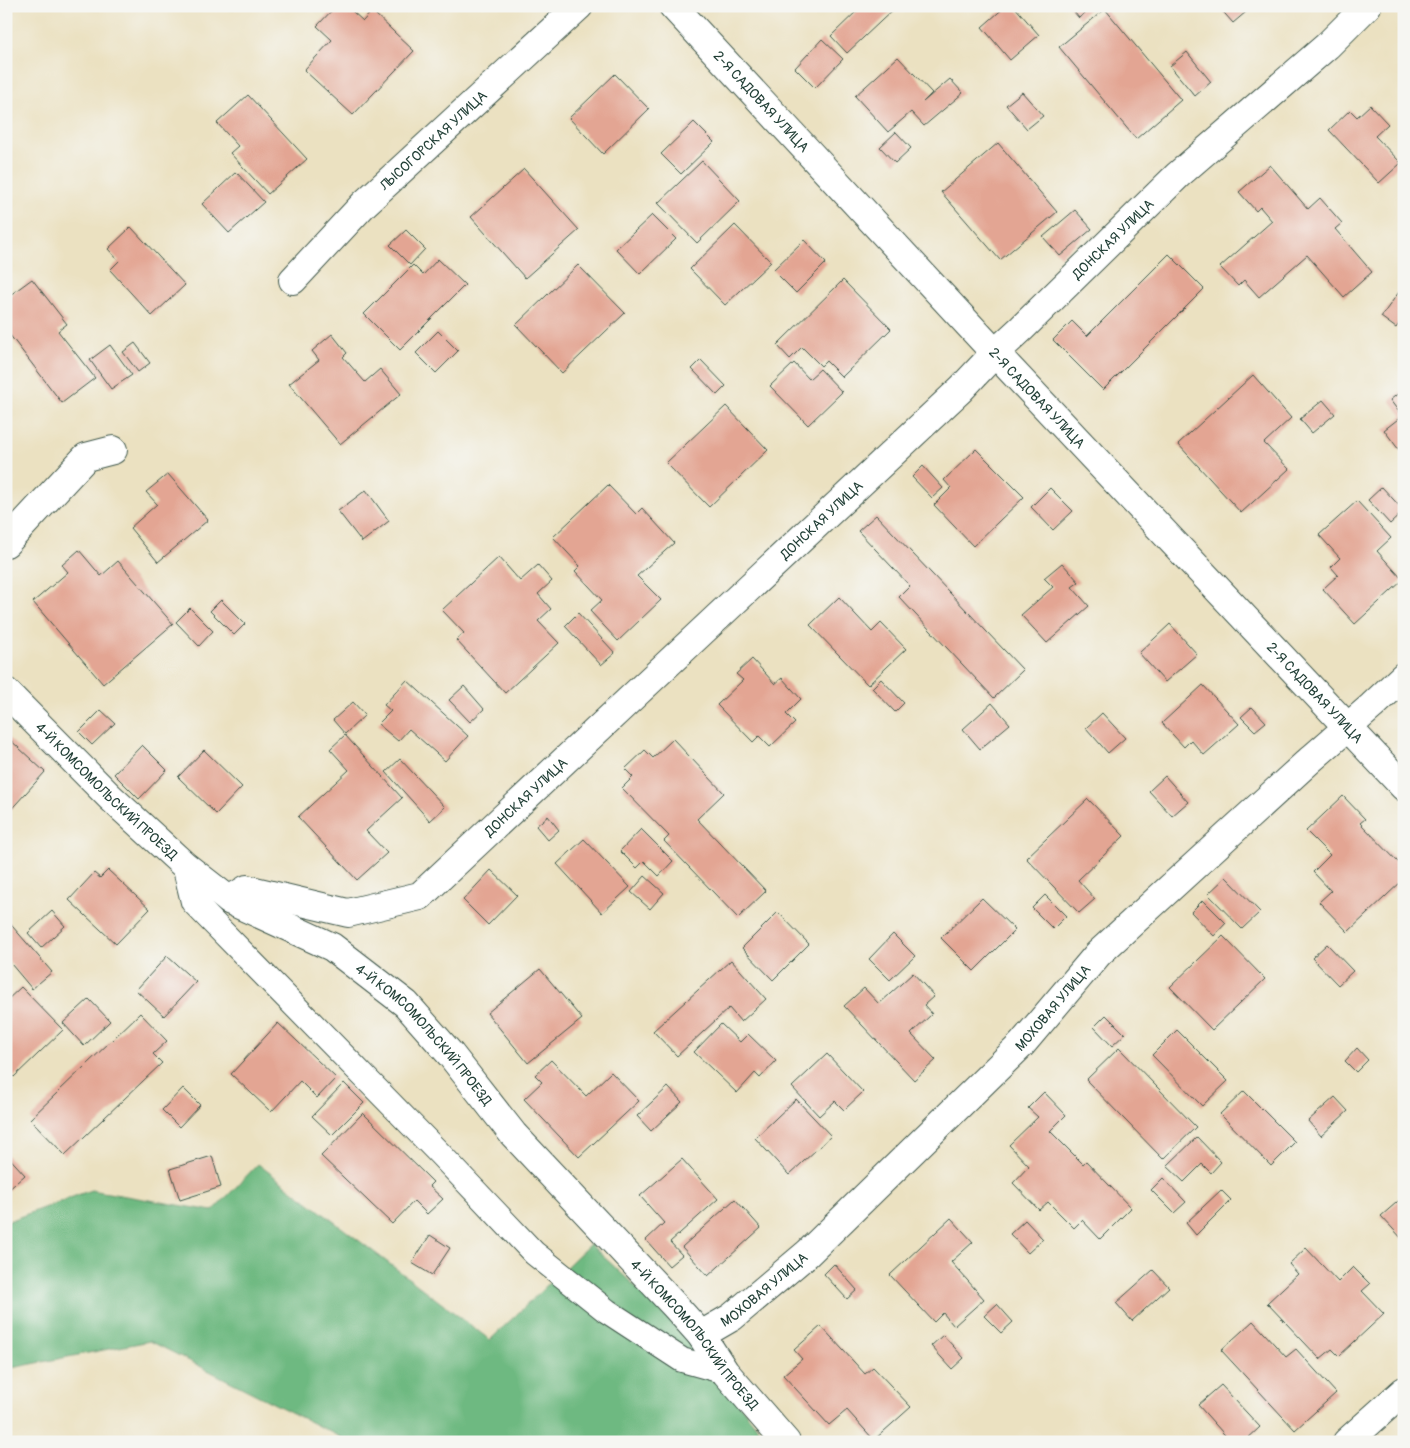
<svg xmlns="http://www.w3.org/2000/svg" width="1410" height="1448" viewBox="0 0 1410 1448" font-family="Pangolin,sans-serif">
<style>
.forest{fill:#6eb981;stroke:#467b5a}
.building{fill:#e3a593}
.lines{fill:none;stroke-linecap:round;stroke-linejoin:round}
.service-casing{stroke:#3e5649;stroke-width:26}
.minor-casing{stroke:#3e5649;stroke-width:30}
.tertiary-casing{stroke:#3e5649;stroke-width:30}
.service{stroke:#fff;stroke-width:24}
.minor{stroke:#fff;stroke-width:28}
.tertiary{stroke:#fff;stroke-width:28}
.labels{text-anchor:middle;stroke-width:4;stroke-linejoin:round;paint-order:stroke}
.street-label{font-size:14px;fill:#1f3d34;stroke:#f6f6f2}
</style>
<rect width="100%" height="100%" fill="#f6f6f2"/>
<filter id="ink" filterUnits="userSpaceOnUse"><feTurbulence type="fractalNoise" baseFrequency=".02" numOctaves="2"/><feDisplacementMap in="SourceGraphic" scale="10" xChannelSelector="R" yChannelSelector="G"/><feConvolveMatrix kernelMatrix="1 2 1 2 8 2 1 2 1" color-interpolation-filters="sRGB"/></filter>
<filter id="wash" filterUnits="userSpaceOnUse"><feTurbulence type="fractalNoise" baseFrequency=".0096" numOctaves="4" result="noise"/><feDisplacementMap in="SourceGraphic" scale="20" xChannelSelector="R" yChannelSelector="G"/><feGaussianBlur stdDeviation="1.12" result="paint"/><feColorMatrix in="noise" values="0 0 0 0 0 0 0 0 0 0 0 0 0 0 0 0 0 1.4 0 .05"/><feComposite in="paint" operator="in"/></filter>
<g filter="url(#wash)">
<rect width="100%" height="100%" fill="#ebe1c1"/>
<path class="forest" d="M258 1164 490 1340 590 1244 665 1314 690 1342 769 1442H350L150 1341 6 1369V1222L91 1190 213 1211Z"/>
<g id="blocks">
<g class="building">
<path d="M336 6H357L352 11 363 21 372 11 414 51 353 115 304 70 332 40 317 26Z"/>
<path d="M862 6H897L847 53 831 36Z"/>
<path d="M1006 6H1014L1039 35 1010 60 982 27Z"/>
<path d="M1069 6H1092L1079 18Z"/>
<path d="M1218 6H1253L1233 23Z"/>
<path d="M1105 9 1181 100 1136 139 1059 47Z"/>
<path d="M822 39 843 59 815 88 795 68Z"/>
<path d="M1187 52 1211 82 1195 96 1170 66Z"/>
<path d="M898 57 932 93 923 102 950 79 963 93 924 126 911 112 888 132 855 96Z"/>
<path d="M615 74 649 109 603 154 569 118Z"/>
<path d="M1022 92 1043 116 1027 129 1006 105Z"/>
<path d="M248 95 307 159 268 194 230 153 238 146 217 123Z"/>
<path d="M1370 105 1388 124 1375 136 1401 163 1379 183 1329 130 1350 110 1357 117Z"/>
<path d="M694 122 714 142 681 174 661 154Z"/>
<path d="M896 132 911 148 895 163 880 147Z"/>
<path d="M998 143 1057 212 1000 260 941 192Z"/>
<path d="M702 161 740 201 697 243 658 203Z"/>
<path d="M1270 165 1308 209 1320 198 1342 223 1335 229 1372 272 1344 297 1307 255 1259 297 1244 280 1238 286 1220 267 1272 221 1260 207 1256 211 1239 192Z"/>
<path d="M524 169 579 230 525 278 471 217Z"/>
<path d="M236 172 264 202 229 233 202 204Z"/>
<path d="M1075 210 1092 229 1060 256 1043 237Z"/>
<path d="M652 215 676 239 640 274 616 249Z"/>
<path d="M735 225 771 262 725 305 690 269Z"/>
<path d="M131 227 185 285 152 316 110 270 119 261 108 249Z"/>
<path d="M406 230 425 249 410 265 390 245Z"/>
<path d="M804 240 826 263 796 293 773 270Z"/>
<path d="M1169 254 1204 289 1103 390 1053 340 1072 321 1087 336Z"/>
<path d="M438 259 465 285 400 350 364 314 413 265 423 275Z"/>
<path d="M578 265 625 313 562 373 516 325Z"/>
<path d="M32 279 67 324 58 331 95 378 62 403 6 330V298Z"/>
<path d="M843 280 891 329 842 377 826 361 821 366 802 347 790 359 777 345Z"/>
<path d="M1399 292 1404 295V317L1396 328 1381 317Z"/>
<path d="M438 331 458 351 436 373 416 353Z"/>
<path d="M332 334 347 353 343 357 365 382 380 369 401 394 340 444 289 384 319 360 312 351Z"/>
<path d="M135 343 150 363 138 372 123 352Z"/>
<path d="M110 345 132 375 111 389 90 360Z"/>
<path d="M701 360 726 386 717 395 692 369Z"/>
<path d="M794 363 809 379 820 369 842 392 808 425 770 386Z"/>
<path d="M1253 375 1291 418 1264 443 1289 469 1241 513 1178 444Z"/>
<path d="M1404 389V446L1399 450 1384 430 1402 416 1390 400Z"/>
<path d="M1323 400 1335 414 1312 433 1300 419Z"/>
<path d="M726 406 768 450 709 507 666 463Z"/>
<path d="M976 449 1024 497 973 546 934 505 951 488 944 480Z"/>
<path d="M923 466 943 488 932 498 912 477Z"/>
<path d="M168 474 208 520 158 562 130 528 157 504 146 492Z"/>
<path d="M608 485 636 514 642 508 674 543 637 576 661 600 618 641 590 611 602 600 575 571 580 566 553 537Z"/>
<path d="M1382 487 1404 511 1390 524 1368 500Z"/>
<path d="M1050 488 1073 511 1053 530 1031 507Z"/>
<path d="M366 490 389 521 362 542 338 511Z"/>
<path d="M1357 501 1391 538 1377 551 1403 580 1355 624 1323 589 1338 575 1331 567 1340 558 1319 535Z"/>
<path d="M876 515 1023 670 994 698 899 597 910 586 858 531Z"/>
<path d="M79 550 101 576 118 561 173 624 103 684 33 602 68 572 62 565Z"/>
<path d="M499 557 520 581 538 565 552 581 538 594 551 609 538 621 559 643 505 693 456 640 464 633 442 610Z"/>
<path d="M1062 563 1079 582 1072 587 1089 606 1047 643 1021 615 1053 587 1044 578Z"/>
<path d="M839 597 872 632 881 623 906 649 868 685 810 625Z"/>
<path d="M221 600 245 624 234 635 210 611Z"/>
<path d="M190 608 213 631 199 646 176 622Z"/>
<path d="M578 613 615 653 601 665 565 626Z"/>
<path d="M1170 624 1197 654 1165 682 1139 653Z"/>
<path d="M752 659 775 684 782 678 801 699 786 714 795 723 770 747 759 736 753 742 717 705 743 680 736 674Z"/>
<path d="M881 679 904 703 895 712 872 688Z"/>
<path d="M407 680 468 736 445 761 409 729 398 741 378 724 391 711 384 705Z"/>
<path d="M1203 685 1239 724 1204 755 1191 740 1184 747 1162 723Z"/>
<path d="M464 686 484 709 470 722 449 700Z"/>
<path d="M353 702 365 715 345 734 333 720Z"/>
<path d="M992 703 1010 724 980 749 963 729Z"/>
<path d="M1252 707 1266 722 1255 731 1241 717Z"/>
<path d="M101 710 115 723 92 745 79 732Z"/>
<path d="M1102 713 1125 738 1108 753 1086 728Z"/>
<path d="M345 735 402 798 366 831 387 853 357 880 298 817 349 770 330 749Z"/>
<path d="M6 736 45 772 6 815Z"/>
<path d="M673 739 724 793 697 819 766 891 738 918 664 841 669 836 622 788 633 777 625 769 645 750 653 758Z"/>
<path d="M142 745 167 770 139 799 114 774Z"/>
<path d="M204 750 242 787 216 814 178 777Z"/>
<path d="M400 759 445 807 430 821 386 772Z"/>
<path d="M1165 776 1188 802 1172 816 1149 791Z"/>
<path d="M1343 796 1365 819 1360 823 1404 868V879L1348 932 1319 902 1331 891 1313 872 1330 855 1306 831Z"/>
<path d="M1088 799 1124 836 1078 880 1095 899 1079 913 1026 858Z"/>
<path d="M548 816 559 830 548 840 536 826Z"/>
<path d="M641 829 673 861 659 876 644 861 637 868 620 851Z"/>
<path d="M584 839 630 887 602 913 557 864Z"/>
<path d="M108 870 150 909 116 944 69 900 94 873 100 878Z"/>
<path d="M491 870 517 895 488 925 463 900Z"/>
<path d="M645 876 664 893 650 909 631 892Z"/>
<path d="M1226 877 1260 912 1242 929 1208 894Z"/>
<path d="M1045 895 1066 916 1053 929 1032 908Z"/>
<path d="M982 898 1015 930 974 971 941 938Z"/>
<path d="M1203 900 1226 923 1214 936 1191 912Z"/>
<path d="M52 911 65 926 41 948 28 933Z"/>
<path d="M778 912 809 944 773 980 742 948Z"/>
<path d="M6 919 52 972 32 989 6 958Z"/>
<path d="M893 934 915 956 890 980 869 959Z"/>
<path d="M1223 936 1265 979 1212 1030 1170 987Z"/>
<path d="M1327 944 1353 971 1338 985 1312 958Z"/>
<path d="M167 956 196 982 164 1016 136 990Z"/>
<path d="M731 960 766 999 741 1022 729 1008 677 1056 653 1031Z"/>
<path d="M540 969 582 1019 528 1063 487 1013Z"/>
<path d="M913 973 934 996 924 1005 932 1014 911 1034 936 1060 914 1080 844 1006 864 988 879 1004Z"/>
<path d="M21 987 63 1030 14 1077 6 1070V1001Z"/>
<path d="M89 999 110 1021 84 1046 63 1023Z"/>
<path d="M140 1013 167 1041 153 1054 162 1063 65 1155 30 1119Z"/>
<path d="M1106 1015 1125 1034 1112 1046 1094 1027Z"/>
<path d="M278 1023 336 1078 317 1098 300 1081 271 1112 231 1074Z"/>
<path d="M721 1024 740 1042 748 1034 776 1061 760 1078 755 1073 737 1093 694 1052Z"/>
<path d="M1177 1030 1228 1081 1202 1106 1152 1055Z"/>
<path d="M1119 1048 1196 1127 1163 1159 1086 1080Z"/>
<path d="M1357 1048 1368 1060 1356 1072 1345 1061Z"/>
<path d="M827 1054 863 1092 844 1110 835 1101 819 1116 792 1087Z"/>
<path d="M551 1060 586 1096 611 1072 639 1101 579 1157 524 1099 542 1082 535 1075Z"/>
<path d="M344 1083 364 1103 332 1135 312 1116Z"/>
<path d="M668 1087 682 1102 651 1131 637 1116Z"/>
<path d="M183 1088 200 1105 179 1127 162 1110Z"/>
<path d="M1244 1091 1295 1142 1271 1166 1220 1114Z"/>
<path d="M1044 1092 1066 1115 1050 1131 1083 1164 1086 1161 1131 1208 1100 1239 1082 1220 1074 1228 1048 1202 1039 1210 1013 1183 1029 1166 1009 1145 1038 1117 1028 1108Z"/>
<path d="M1335 1097 1348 1111 1321 1136 1308 1121Z"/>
<path d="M796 1099 831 1136 789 1175 755 1138Z"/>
<path d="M363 1113 433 1182 429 1186 443 1199 427 1214 414 1201 392 1224 321 1156Z"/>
<path d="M1197 1137 1221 1162 1211 1173 1202 1164 1184 1182 1167 1166Z"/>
<path d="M6 1154 25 1175 6 1192Z"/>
<path d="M212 1156 221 1187 180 1200 170 1169Z"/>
<path d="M682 1159 718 1199 670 1242 682 1255 669 1266 646 1240 664 1223 640 1196Z"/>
<path d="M1163 1178 1186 1202 1174 1213 1151 1190Z"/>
<path d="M1221 1190 1231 1200 1196 1235 1186 1223Z"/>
<path d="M1404 1196V1241L1381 1216Z"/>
<path d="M735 1199 761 1228 708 1276 682 1247Z"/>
<path d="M951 1218 973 1242 951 1262 984 1299 954 1326 943 1313 934 1322 890 1275Z"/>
<path d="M1025 1220 1043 1239 1028 1253 1010 1234Z"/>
<path d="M430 1235 450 1248 432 1275 412 1263Z"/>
<path d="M1306 1248 1338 1282 1353 1267 1370 1284 1362 1291 1384 1314 1339 1356 1332 1349 1320 1359 1267 1303 1298 1274 1289 1264Z"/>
<path d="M834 1264 857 1290 847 1299 824 1274Z"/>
<path d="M1153 1270 1169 1287 1132 1321 1116 1303Z"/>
<path d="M997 1304 1013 1322 1001 1333 984 1316Z"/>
<path d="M1253 1321 1286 1357 1296 1349 1336 1393 1295 1430 1221 1350Z"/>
<path d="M821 1326 865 1374 873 1367 911 1407 874 1440 847 1410 829 1425 783 1375 802 1359 794 1350Z"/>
<path d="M943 1335 964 1358 952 1369 931 1346Z"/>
<path d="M1221 1385 1260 1427 1244 1442H1231L1198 1405Z"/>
</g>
</g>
</g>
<g filter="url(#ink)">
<use href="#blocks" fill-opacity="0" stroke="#3e5649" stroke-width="1"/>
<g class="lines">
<defs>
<path id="service" d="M184 865 193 902 440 1154 534 1253 607 1311 682 1360 725 1372"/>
<g id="minor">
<path id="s1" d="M293 280 364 204 579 6"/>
<path d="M6 543 86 457 113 450"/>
<path id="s2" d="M6 692 110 797 184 865 229 900 332 947 406 1004 451 1055 513 1134 675 1306 701 1335 725 1372 786 1442"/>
<path id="s3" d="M229 900 247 889 348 913 420 896 961 389 995 353 1022 328 1178 175 1327 46 1367 6"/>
<path id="s4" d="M701 1335 732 1317 808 1253 1022 1044 1098 954 1310 760 1372 706 1404 676"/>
<path d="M1347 1442 1404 1391"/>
</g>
<g id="tertiary">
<path id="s5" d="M673 6 995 353 1404 787"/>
</g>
</defs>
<use href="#service" class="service-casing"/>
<use href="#minor" class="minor-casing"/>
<use href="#tertiary" class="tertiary-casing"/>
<use href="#service" class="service"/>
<use href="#minor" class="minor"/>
<use href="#tertiary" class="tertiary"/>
</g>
</g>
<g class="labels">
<g class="street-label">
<text dy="5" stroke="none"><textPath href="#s5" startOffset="130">2-Я САДОВАЯ УЛИЦА</textPath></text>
<text dy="5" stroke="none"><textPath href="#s1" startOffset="198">ЛЫСОГОРСКАЯ УЛИЦА</textPath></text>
<text dy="5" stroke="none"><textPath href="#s3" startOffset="1154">ДОНСКАЯ УЛИЦА</textPath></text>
<text dy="5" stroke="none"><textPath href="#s5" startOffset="535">2-Я САДОВАЯ УЛИЦА</textPath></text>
<text dy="5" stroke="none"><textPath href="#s3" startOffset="749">ДОНСКАЯ УЛИЦА</textPath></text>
<text dy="5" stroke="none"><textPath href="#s5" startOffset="940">2-Я САДОВАЯ УЛИЦА</textPath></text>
<text dy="5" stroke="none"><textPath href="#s2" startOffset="141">4-Й КОМСОМОЛЬСКИЙ ПРОЕЗД</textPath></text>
<text dy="5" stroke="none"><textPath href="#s3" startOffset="344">ДОНСКАЯ УЛИЦА</textPath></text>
<text dy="5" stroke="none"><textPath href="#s4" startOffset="482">МОХОВАЯ УЛИЦА</textPath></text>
<text dy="5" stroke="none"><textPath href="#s2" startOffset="546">4-Й КОМСОМОЛЬСКИЙ ПРОЕЗД</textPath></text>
<text dy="5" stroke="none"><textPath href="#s4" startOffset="78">МОХОВАЯ УЛИЦА</textPath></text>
<text dy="5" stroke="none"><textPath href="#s2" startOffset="951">4-Й КОМСОМОЛЬСКИЙ ПРОЕЗД</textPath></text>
</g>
</g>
<rect width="1410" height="1448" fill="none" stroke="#f6f6f2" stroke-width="25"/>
</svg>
